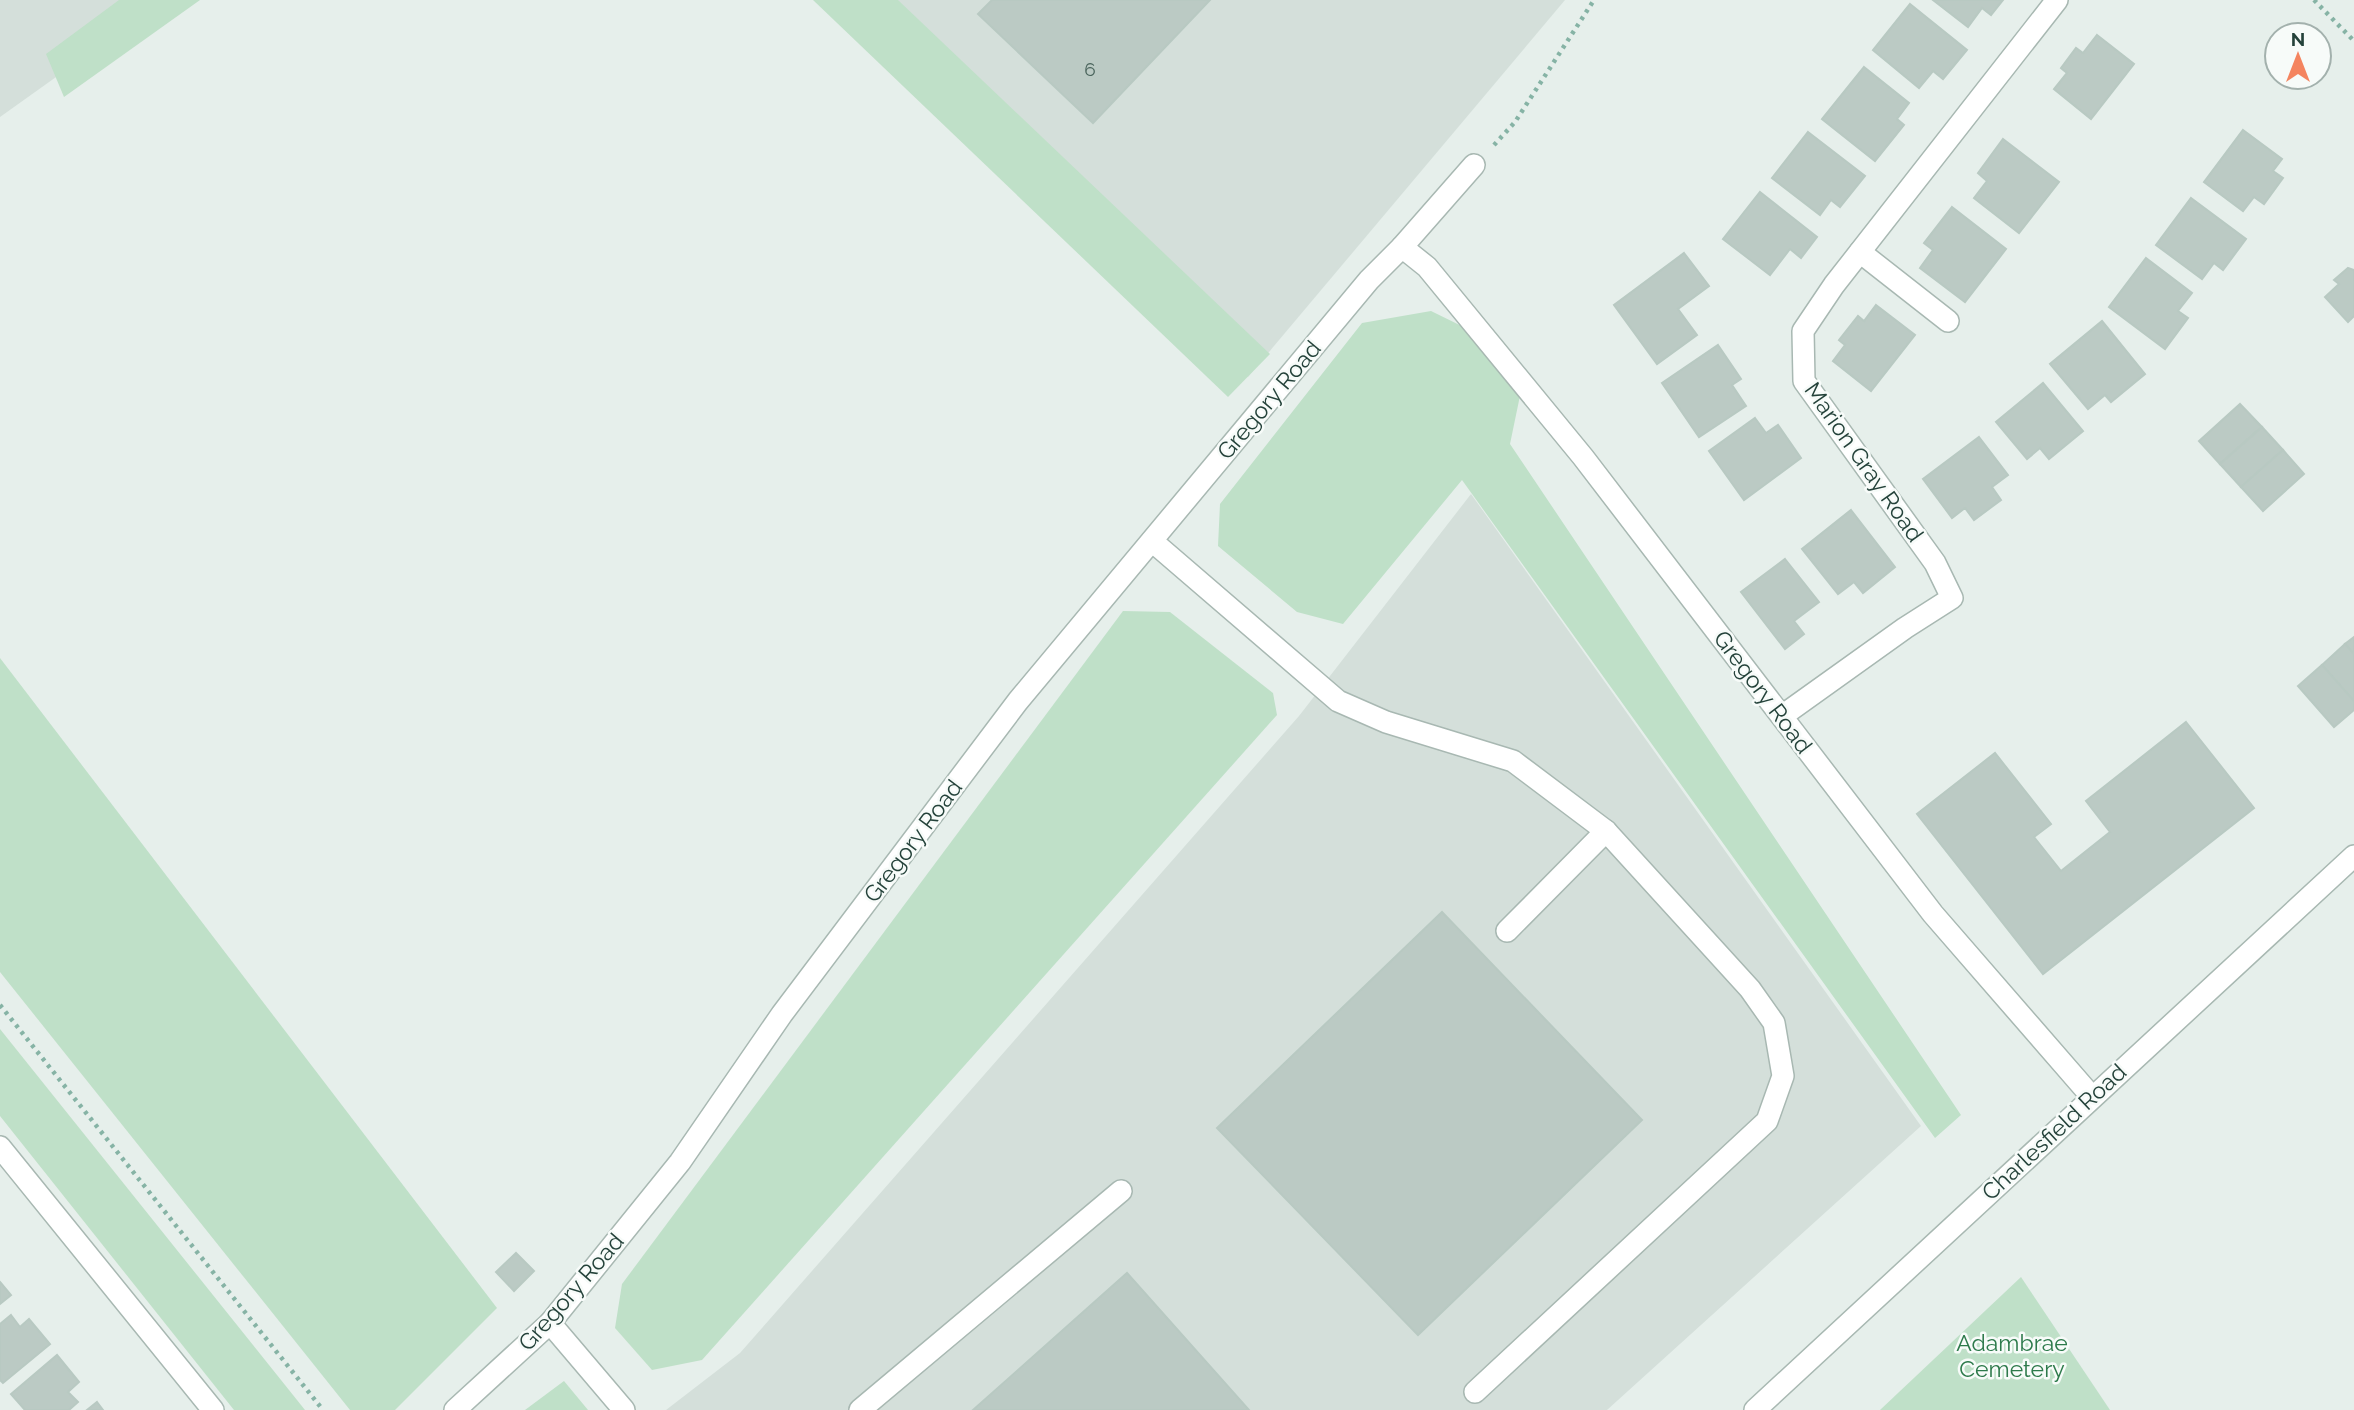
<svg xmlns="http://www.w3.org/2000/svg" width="2354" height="1410" viewBox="0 0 2354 1410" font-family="Raleway,sans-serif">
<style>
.built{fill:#d4dfda}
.green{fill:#bfe0c8}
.building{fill:#bbcac4;stroke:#b8c9c2;stroke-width:2}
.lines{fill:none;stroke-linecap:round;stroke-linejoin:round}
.service-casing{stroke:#a8b8b2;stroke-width:24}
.minor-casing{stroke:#a8b8b2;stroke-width:24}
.tertiary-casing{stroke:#a8b8b2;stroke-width:24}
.path{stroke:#86b3a5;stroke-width:4.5;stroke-dasharray:3.5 5;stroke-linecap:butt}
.service{stroke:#fff;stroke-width:21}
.minor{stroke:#fff;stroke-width:21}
.tertiary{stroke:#fff;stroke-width:21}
.labels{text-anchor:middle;stroke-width:5;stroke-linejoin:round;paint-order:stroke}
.number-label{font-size:19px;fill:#4a645c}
.street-label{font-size:23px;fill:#24423a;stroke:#f7fbf9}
.park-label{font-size:23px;fill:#2d7a4b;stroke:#f7fbf9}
</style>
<rect width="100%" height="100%" fill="#e6efeb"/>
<g class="built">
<path d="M0 0H164L0 117Z"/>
<path d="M856 0H1565L1248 377Z"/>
<path d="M1471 494 1921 1126 1607 1410H666L740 1353 1299 716Z"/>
</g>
<g class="green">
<path d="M119 0H200L64 97 46 54Z"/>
<path d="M813 0H898L1270 354 1228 397Z"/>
<path d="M1431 311 1484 337 1522 386 1510 444 1961 1115 1935 1138 1462 480 1343 624 1297 612 1218 546 1220 504 1362 323Z"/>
<path d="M1123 611 1170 612 1273 693 1277 715 702 1360 652 1370 615 1328 622 1284Z"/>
<path d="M0 658 497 1308 395 1410H350L0 972Z"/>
<path d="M0 1029 305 1410H234L0 1116Z"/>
<path d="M2021 1277 2110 1410H1880Z"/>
<path d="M564 1381 588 1410H525Z"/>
</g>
<g class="building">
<path d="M992 0H1210L1093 123 978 14Z"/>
<path d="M1933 0H2003L1991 15 1982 8 1968 27Z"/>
<path d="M1910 4 1967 50 1943 79 1933 71 1919 88 1873 50Z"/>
<path d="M2097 35 2134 64 2091 119 2054 89 2067 73 2061 68 2076 48 2083 53Z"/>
<path d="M1864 67 1909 103 1897 119 1904 125 1875 161 1822 119Z"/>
<path d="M2243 130 2282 159 2273 171 2283 178 2264 204 2254 197 2243 211 2204 182Z"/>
<path d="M1808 132 1865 176 1840 207 1831 200 1820 215 1772 178Z"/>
<path d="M2003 139 2059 182 2019 233 1974 198 1987 181 1978 173Z"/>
<path d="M1760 192 1817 237 1801 258 1790 249 1770 275 1723 239Z"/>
<path d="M2191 198 2246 239 2223 270 2214 263 2202 279 2156 245Z"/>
<path d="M1952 207 2006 249 1965 302 1920 268 1933 250 1924 243Z"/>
<path d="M1684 253 1709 286 1678 309 1697 335 1657 364 1614 305Z"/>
<path d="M2146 258 2192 293 2178 311 2188 318 2165 349 2109 307Z"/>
<path d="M2348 268 2354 270V316L2348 322 2325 297 2339 284 2334 280Z"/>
<path d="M1876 305 1915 335 1871 391 1833 361 1845 345 1839 340 1858 316 1864 321Z"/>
<path d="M2102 321 2145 374 2111 402 2105 395 2088 409 2050 364Z"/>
<path d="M1718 345 1741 379 1732 385 1746 406 1699 437 1662 383Z"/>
<path d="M2043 383 2083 431 2049 459 2040 448 2027 459 1996 422Z"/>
<path d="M2240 404 2262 427 2220 464 2199 441Z"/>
<path d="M1755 418 1766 433 1778 425 1801 458 1744 500 1709 451Z"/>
<path d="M2262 427 2283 450 2241 487 2220 464Z"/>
<path d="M1979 437 2008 475 1992 487 2001 500 1974 520 1965 508 1952 518 1923 479Z"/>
<path d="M2283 450 2304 474 2263 511 2241 487Z"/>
<path d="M1851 510 1895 567 1863 593 1854 582 1838 594 1802 549Z"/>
<path d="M1785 559 1819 602 1794 621 1804 634 1785 649 1741 592Z"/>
<path d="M2354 637V654L2345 644Z"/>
<path d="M2345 644 2354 654V701L2322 665Z"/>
<path d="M2322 665 2354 701V710L2334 727 2298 686Z"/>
<path d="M2186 722 2254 808 2043 974 1917 814 1995 753 2051 824 2034 837 2061 871 2110 832 2086 801Z"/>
<path d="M1442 912 1642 1120 1418 1335 1217 1128Z"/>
<path d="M516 1253 534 1271 514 1291 496 1272Z"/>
<path d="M1127 1273 1249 1410H973Z"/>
<path d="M0 1282 11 1295 0 1304Z"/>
<path d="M11 1315 20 1327 29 1319 50 1344 3 1383 0 1380V1324Z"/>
<path d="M57 1355 79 1382 68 1392 78 1402 69 1410H25L11 1394Z"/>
<path d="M97 1402 103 1410H87Z"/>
</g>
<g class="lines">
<defs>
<g id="service">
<path d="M1152 541 1338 701 1386 722 1513 761 1606 831 1750 989 1774 1023 1783 1076 1767 1121 1475 1392"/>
<path d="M1507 931 1606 831"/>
<path d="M550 1323 624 1410"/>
<path d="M860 1410 1121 1191"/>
</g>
<g id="minor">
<path d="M1402 247 1474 165"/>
<path d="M1860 252 1948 321"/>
<path d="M1782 716 1905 628 1952 598 1935 563 1804 381 1803 331 1834 285 2057 0"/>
<path d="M0 1147 213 1410"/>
<path d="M455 1410 550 1323 680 1162 782 1014 1018 701 1369 280 1402 247 1427 267 1583 457 1933 914 2092 1097"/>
</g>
<path id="tertiary" d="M1755 1410 2354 856"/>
</defs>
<use href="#service" class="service-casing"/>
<use href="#minor" class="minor-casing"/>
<use href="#tertiary" class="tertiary-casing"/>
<g class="path">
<path d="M2314 0 2354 41"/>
<path d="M1494 145 1515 122 1594 0"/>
<path d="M0 1005 323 1410"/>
</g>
<use href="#service" class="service"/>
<use href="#minor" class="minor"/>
<use href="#tertiary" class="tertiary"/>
</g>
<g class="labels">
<g class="number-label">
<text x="1090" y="76">6</text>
</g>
<g class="street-label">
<text transform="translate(1269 400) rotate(-50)" y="8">Gregory Road</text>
<text transform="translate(1864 462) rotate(55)" y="8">Marion Gray Road</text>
<text transform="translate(1763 692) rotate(53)" y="8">Gregory Road</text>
<text transform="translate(913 841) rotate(-53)" y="8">Gregory Road</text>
<text transform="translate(2054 1132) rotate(-43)" y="8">Charlesfield Road</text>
<text transform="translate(571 1292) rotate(-49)" y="8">Gregory Road</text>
</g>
<g class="park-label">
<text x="2012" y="1351">Adambrae<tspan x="2012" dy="26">Cemetery</tspan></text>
</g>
</g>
<g transform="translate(2298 56)"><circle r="33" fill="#f7fbf9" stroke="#a3b1ad" stroke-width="2"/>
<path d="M0-5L12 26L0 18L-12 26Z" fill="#f4845f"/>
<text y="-10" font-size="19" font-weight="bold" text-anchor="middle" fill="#24423a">N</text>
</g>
</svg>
